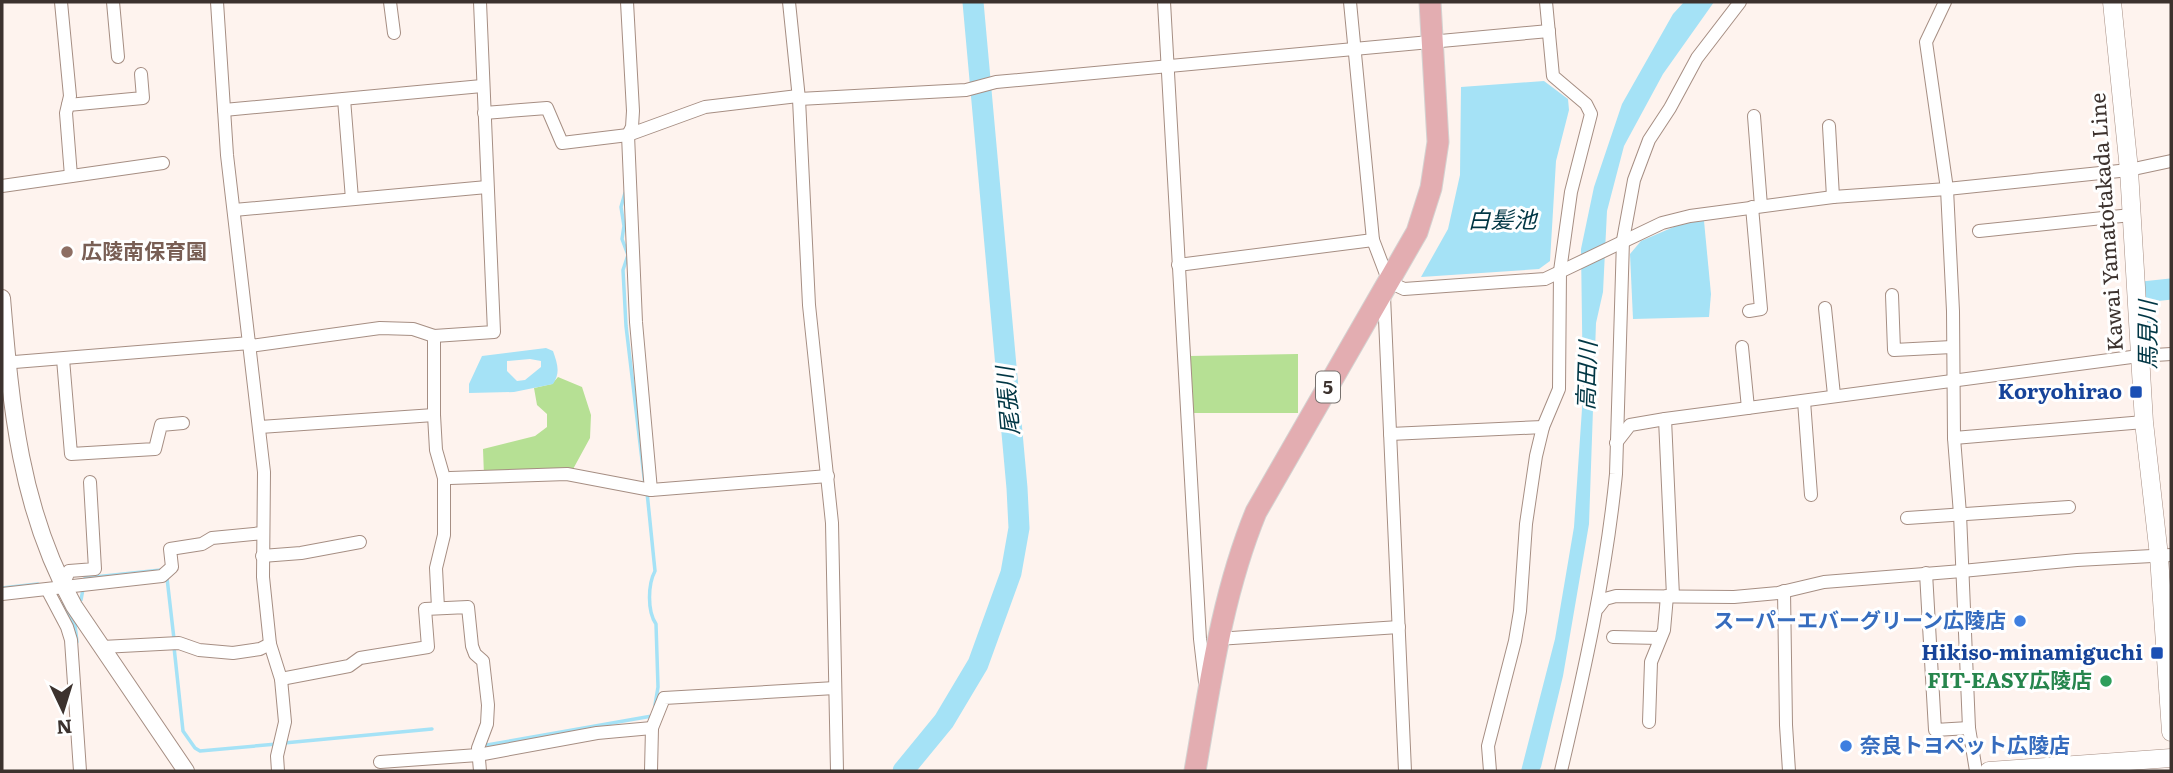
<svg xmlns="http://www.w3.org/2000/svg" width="2173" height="773" viewBox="0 0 2173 773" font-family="Literata,'Noto Sans JP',serif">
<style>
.green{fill:#b6e094}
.water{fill:#a5e2f6;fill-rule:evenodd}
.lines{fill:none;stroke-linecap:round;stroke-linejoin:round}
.stream{stroke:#a5e2f6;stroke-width:3.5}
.river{stroke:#a5e2f6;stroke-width:21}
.minor-casing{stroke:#a68e83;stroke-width:14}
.tertiary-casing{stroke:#a68e83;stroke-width:18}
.secondary-casing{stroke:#a68e83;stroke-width:19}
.primary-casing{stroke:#d4d2d1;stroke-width:23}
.minor{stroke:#fff;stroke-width:12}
.tertiary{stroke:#fff;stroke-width:16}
.secondary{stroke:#fff;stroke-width:18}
.primary{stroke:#e3adb1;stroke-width:21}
.education-dot{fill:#8d6e63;stroke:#fff;stroke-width:2.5}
.transit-dot{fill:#1a4fb4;stroke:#fff;stroke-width:2.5}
.shop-dot{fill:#3f7fe0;stroke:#fff;stroke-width:2.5}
.leisure-dot{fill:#2e9e5b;stroke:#fff;stroke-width:2.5}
.labels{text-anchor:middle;stroke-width:6;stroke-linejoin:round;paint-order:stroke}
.shield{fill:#fff;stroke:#76706d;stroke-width:2}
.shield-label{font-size:19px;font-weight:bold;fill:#3c322e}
.street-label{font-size:21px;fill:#3c322e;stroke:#fff}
.education-label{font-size:21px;font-weight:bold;fill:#785e54;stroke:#fff;text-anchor:start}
.transit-label{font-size:21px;font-weight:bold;fill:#164399;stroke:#fff;text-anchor:end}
.shop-label{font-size:21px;font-weight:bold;fill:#366cbe;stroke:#fff;text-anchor:end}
.leisure-label{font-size:21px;font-weight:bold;fill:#27864d;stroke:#fff;text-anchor:end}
.water-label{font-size:23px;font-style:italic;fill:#003644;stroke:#fff}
</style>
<rect width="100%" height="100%" fill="#fef3ee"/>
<g class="green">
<path d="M1298 354V413H1193L1189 356Z"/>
<path d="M558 377 582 387 591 415 590 438 572 471 484 476 483 449 535 436 547 427V414L537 405 534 388 552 384Z"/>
</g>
<g class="water">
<path d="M1684 2H1714L1663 74 1624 146 1607 211 1603 292 1596 323 1589 524 1563 676 1541 767 1539 771H1521L1555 639 1574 527 1583 394 1581 249 1594 187 1622 104 1673 14Z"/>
<path d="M1544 81 1568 99 1569 110 1556 161 1550 261 1539 269 1421 277 1448 229 1460 175 1461 87Z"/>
<path d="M1704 221 1711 294 1709 317 1633 319 1630 254 1641 241 1683 223Z"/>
<path d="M546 348 553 351C557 363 561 372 553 384L514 392 469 393V384L482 356ZM530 359 541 361V367L525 380 517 381 507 371V361Z"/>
</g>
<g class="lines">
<g class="stream">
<path d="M625 193 621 207 624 226 622 239 628 255 623 270 626 326 645 485"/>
<path d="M647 492 655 571C648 584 647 611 656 624L658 687 655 705"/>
<path d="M167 578 174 639"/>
<path d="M2 588 38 584"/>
<path d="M81 600 85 578 161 570 162 571"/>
<path d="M62 604 75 625 77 642"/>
<path d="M174 647 183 731 195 748 200 751 277 744"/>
<path d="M284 743 432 729"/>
<path d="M487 745 652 716"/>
</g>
<g class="river">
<path d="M2144 317 2143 292 2171 289"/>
<path d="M903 771 944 721 978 664 1011 573 1019 528 1017 488 973 2"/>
</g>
<defs>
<g id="minor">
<path d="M61 2 70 96 66 113 71 176"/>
<path d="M113 2 118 57"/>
<path d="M217 2 227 155 264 472 263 577 270 644 281 679 285 722 277 756 278 771"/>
<path d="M390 2 394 33"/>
<path d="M627 2 633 111 632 127 628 135 636 322 651 490"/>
<path d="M789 2 799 99 809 305 832 523 837 771"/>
<path d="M1164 2 1200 639 1205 682"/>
<path d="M1350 2 1373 240 1389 282 1404 289 1545 279 1662 223 1690 216 1833 197 1947 189 2129 170 2171 161"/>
<path d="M1945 2 1926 42 1947 189 1953 311 1954 438 1960 514 1969 728 1976 771"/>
<path d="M344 99 352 199"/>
<path d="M799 99 966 90 996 82 1549 31"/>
<path d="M68 105 143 98 141 74"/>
<path d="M224 110 482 86"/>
<path d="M484 113 547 108 562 143 628 135 705 107 798 96"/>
<path d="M1754 116 1761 206"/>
<path d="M1829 126 1833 197"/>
<path d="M2 186 163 163"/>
<path d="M234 210 487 187"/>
<path d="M1979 231 2131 215"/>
<path d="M1178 265 1373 240"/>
<path d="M1892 295 1894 350 1952 347"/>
<path d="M1384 296 1405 771"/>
<path d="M1825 308 1834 395"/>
<path d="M1749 311 1761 309 1752 207"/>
<path d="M434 336V415L436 450 444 478V535L436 568 438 608"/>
<path d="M250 346 380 328 413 329 434 336 494 332 480 2"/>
<path d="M1742 347 1748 408"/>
<path d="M63 359 71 454 155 449 161 425 183 423"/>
<path d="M2 363 250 343"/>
<path d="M1804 401 1811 495"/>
<path d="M1665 419 1673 596"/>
<path d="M260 427 434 415"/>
<path d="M1390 434 1543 427"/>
<path d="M1954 438 2144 422"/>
<path d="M1616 443 1630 425 1665 419 2139 356 2171 354"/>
<path d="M450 478 567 474 651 490 828 476"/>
<path d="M1907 518 2069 507"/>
<path d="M262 556 301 553 360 542"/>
<path d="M1926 573 1935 730 1969 728"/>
<path d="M63 586 69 571 95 569 90 482"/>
<path d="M48 591 67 627 71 640 80 771"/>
<path d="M1784 591 1786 725 1789 771"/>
<path d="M2 594 162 576 172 567 170 549 202 544 212 538 263 533"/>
<path d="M1598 608 1605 599 1616 596 1734 597 1778 593 1824 582 1962 571 2077 560 2171 555"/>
<path d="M1613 637 1660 638"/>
<path d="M1217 639 1399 627"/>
<path d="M102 647 179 643 199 650 233 653 260 649 270 644"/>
<path d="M281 679 349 666 360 658 428 647 425 609 468 607 472 646 475 654 483 661 488 705 487 724 478 748 480 771"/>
<path d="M1649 722 1651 662 1664 630 1667 596"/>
<path d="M380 762 478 755 597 733 652 728"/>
<path d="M651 771 652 728 664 698 835 688"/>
<path d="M1490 771 1488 746 1515 641 1520 611 1526 524 1536 456 1543 427 1559 389 1560 271 1571 192 1591 114 1586 104 1553 76 1546 2"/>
<path d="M1561 771C1584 673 1606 575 1616 474L1623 240 1634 180 1649 140 1670 108 1697 58 1740 2"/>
</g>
<path id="tertiary" d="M2 298C11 407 20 509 74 606L186 771"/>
<g id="secondary">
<path d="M2112 2 2129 170 2144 422 2159 556 2171 732"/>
<path d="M1989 771 2171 758"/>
</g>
<path id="primary" d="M1195 771C1210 684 1222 595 1256 512L1417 232 1431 188 1438 142 1430 2"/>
</defs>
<use href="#minor" class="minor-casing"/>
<use href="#tertiary" class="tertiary-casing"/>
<use href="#secondary" class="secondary-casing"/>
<use href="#primary" class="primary-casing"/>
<use href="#minor" class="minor"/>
<use href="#tertiary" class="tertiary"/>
<use href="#secondary" class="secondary"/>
<use href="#primary" class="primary"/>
</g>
<circle class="education-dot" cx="67" cy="252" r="7"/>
<g class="transit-dot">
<rect x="2129" y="385" width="14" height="14" rx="3.5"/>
<rect x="2150" y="646" width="14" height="14" rx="3.5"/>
</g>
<g class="shop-dot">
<circle cx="2020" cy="621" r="7"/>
<circle cx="1846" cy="746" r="7"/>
</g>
<circle class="leisure-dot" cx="2106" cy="681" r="7"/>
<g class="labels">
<rect class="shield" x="1316" y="371.5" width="24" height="31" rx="5"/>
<g class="shield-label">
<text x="1328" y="394">5</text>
</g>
<g class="street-label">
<text transform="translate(2107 222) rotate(-94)" y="7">Kawai Yamatotakada Line</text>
</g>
<g class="education-label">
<text x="81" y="259">広陵南保育園</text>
</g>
<g class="transit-label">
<text x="2122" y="399">Koryohirao</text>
<text x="2143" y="660">Hikiso-minamiguchi</text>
</g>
<g class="shop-label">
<text x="2006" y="628">スーパーエバーグリーン広陵店</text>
<text x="1860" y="753" text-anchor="start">奈良トヨペット広陵店</text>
</g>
<g class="leisure-label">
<text x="2092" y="688">FIT-EASY広陵店</text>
</g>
<g class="water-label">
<text x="1502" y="228">白髪池</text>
<text transform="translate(2148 335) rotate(-90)" y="8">馬見川</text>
<text transform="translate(1587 376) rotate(-88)" y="8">高田川</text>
<text transform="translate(1008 401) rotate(-95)" y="8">尾張川</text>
</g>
</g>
<rect width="2173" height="773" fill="none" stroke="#3c322e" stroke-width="7"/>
<g transform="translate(63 710) rotate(176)" stroke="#ffffff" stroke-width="5" paint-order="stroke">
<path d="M0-5L12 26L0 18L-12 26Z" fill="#3c322e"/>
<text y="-10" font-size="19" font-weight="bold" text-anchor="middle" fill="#3c322e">N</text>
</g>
</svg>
